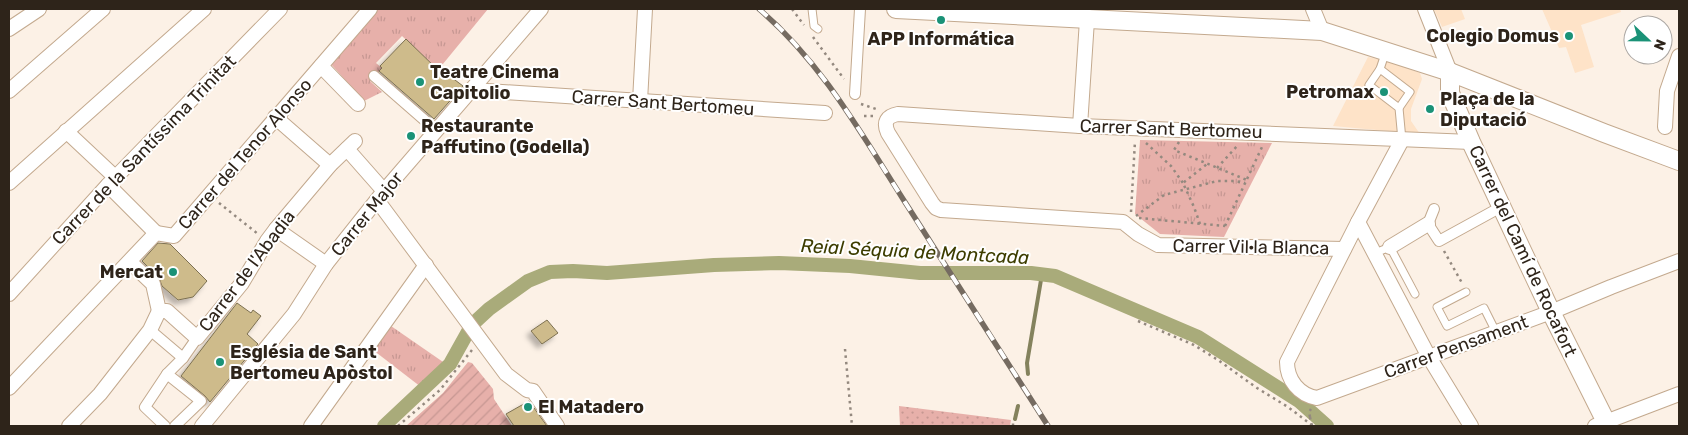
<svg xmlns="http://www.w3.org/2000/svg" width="1688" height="435" viewBox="0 0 1688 435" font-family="Rubik,sans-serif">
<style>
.built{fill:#fee3c8}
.grass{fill:url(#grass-dots)}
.park{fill:url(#park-tufts)}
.garden{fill:url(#garden-furrows)}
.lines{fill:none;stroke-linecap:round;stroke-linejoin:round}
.stream{stroke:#84825d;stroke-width:4}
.canal{stroke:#a9ab7a;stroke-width:14}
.building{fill:#cebb8b;stroke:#7d7152;filter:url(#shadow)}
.service-casing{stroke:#c3a98e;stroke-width:9}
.pedestrian-casing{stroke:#c3a98e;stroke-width:12}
.minor-casing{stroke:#c3a98e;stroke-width:16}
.tertiary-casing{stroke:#c3a98e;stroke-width:20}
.path{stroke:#94897f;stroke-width:2.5;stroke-dasharray:2.5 4;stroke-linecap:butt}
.service{stroke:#fff;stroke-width:7}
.pedestrian{stroke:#fff;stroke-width:10}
.minor{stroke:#fff;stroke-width:14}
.tertiary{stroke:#fff;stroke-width:18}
.rail-casing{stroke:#756b61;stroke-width:5.5}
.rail{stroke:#fff;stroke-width:4;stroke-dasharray:11;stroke-linecap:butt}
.path-bridge{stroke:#94897f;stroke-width:2.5;stroke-dasharray:2.5 4;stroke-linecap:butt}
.poi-dot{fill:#1a9277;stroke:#fff;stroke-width:2}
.labels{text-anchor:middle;stroke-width:4;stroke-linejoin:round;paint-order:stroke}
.poi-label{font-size:18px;font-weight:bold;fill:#2e241a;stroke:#fff;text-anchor:start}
.street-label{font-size:18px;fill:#2e241a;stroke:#fff}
.water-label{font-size:19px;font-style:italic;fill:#3d3d00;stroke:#fff}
</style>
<defs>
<pattern id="grass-dots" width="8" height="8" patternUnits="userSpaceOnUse" patternTransform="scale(1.25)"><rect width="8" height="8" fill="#e7b0aa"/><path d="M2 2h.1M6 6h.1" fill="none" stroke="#c69792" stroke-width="1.8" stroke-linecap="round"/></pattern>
<pattern id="park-tufts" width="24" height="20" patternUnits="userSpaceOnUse" patternTransform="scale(1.25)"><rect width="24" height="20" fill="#e7b0aa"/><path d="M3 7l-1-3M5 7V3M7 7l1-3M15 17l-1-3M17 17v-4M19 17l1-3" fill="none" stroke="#c69792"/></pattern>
<pattern id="garden-furrows" width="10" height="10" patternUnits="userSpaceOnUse" patternTransform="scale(1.25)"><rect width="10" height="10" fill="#e7b0aa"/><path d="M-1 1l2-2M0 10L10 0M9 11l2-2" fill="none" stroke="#c69792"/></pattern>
<filter id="shadow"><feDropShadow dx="-4.5" dy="4.5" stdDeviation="2.5" flood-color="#0004"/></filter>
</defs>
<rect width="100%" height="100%" fill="#fcf1e6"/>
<g class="built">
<path d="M1434 9H1461L1465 19 1442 27Z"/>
<path d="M1542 9H1620L1621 12 1581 25 1594 67 1575 73 1566 47 1559 48Z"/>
<path d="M1368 57 1391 62 1420 73 1422 79 1411 109V121L1420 134 1333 126Z"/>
</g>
<path class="grass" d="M899 406 1011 420 1010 426H900Z"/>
<g class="park">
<path d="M377 9H488L438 70 402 36 376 63 382 68 370 81 382 92 364 101 330 63Z"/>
<path d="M1140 140 1272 143 1224 237 1160 234 1135 214Z"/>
<path d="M391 326 446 364 421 387 373 350Z"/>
</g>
<path class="garden" d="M468 362 472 363 493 389 494 399 512 426H406L443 393Z"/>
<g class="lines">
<g class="stream">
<path d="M1028 374 1027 363 1042 274"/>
<path d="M1015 419 1018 406"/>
</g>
<g class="canal">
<path d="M476 321 489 309 528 281 550 272 573 271 607 273 714 265 779 263 850 266 920 273H1031L1055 276 1198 337 1299 401 1327 426"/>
<path d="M384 426 450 364 469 330"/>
</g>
</g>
<g class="building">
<path d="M406 39 438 70 439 68 463 86 434 119 379 71 382 68 380 66Z"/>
<path d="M158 243 170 244 207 281 193 297 178 300 162 286 159 278 142 261Z"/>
<path d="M237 303 251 313 253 310 261 316 247 334 258 344 210 402 205 396 181 376Z"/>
<path d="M547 320 558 333 542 344 531 331Z"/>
<path d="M529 401 547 426H514L506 414Z"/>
</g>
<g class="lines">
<defs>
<g id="service">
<path d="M812 9 814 26 818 29"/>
<path d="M1386 51 1380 69 1369 85 1399 108 1402 140"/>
<path d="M1380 69 1410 92 1399 108"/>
<path d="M1375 253 1390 247 1415 294"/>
<path d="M1466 292 1437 307 1447 326 1484 308 1496 332"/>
</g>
<g id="pedestrian">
<path d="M374 76 437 131"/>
<path d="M855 94 860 9"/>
<path d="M1434 209 1428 224 1439 241 1501 207"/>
<path d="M150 330 183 358"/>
<path d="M167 374 201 401 175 426"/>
<path d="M165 426 145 407 167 374 183 358 197 338"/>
</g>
<g id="minor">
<path d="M1313 9 1322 31"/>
<path d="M1425 9 1450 72"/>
<path d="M9 29 39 9"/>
<path d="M321 66 358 104"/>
<path d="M472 90 825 113"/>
<path d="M9 91 103 9"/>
<path d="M640 101 645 9"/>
<path d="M275 117 330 165"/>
<path d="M1080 126 1087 20 1082 9"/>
<path d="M1665 127 1667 91 1679 56"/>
<path d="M66 131 115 177"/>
<path d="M1402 140 1358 222 1287 362C1287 380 1299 395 1317 398L1551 312 1611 287 1679 261"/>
<path d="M347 149 384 191"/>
<path d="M9 183 204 9"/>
<path d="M108 185 156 233"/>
<path d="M377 200 506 374 527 390 533 391 557 426"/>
<path d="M1358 222 1429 357 1471 426"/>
<path d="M276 229 326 264"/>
<path d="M1390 247 1428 224"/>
<path d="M1344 249 1158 245 1138 234 1123 222 941 210 936 208 932 203 888 133C883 122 887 116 898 114L1080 126 1471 142"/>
<path d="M130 262 153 284 159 311"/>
<path d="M9 294 108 185 280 9"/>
<path d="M159 311H167L197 338 242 283 267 241 276 229 330 165 355 141"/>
<path d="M9 388 156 233 174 236 370 9"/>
<path d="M69 426 100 394 150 330 159 311"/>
<path d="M202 426 294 314 326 264 384 191 541 9"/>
<path d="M311 426 426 265"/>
<path d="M1595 426 1679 394"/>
</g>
<g id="tertiary">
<path d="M896 9 1322 31 1450 72 1604 133 1679 161"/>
<path d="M1450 72V93L1471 142 1551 312 1608 426"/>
</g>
</defs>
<use href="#service" class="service-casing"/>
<use href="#pedestrian" class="pedestrian-casing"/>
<use href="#minor" class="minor-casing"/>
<use href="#tertiary" class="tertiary-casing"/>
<g class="path">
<path d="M792 9 804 25"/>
<path d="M813 37 844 79"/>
<path d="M861 104 879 110"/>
<path d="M864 116H874"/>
<path d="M1179 142 1174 150 1247 180"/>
<path d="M1146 143 1171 166 1183 183"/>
<path d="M1217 168 1238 145"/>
<path d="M219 203 258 234"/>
<path d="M1131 212 1135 141"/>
<path d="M1136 216 1164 195 1217 181H1235L1245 183"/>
<path d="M1139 218 1225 226"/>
<path d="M1200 224 1194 207 1183 183 1207 164"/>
<path d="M1225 226 1262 147"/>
<path d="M1444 251 1462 283"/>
<path d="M1138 321 1194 345 1218 360 1257 388 1288 407 1313 426"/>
<path d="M845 349 852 426"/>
<path d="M1310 417 1309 412 1311 409"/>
<path d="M398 426 440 390 472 350"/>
<path d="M1013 426V422"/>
</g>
<use href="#service" class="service"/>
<use href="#pedestrian" class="pedestrian"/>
<use href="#minor" class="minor"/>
<use href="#tertiary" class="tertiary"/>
<defs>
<path id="rail" d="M759 9C821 62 859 130 903 199 951 275 1000 350 1048 426"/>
</defs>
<use href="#rail" class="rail-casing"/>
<use href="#rail" class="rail"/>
<path class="path-bridge" d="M1310 417 1312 426"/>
</g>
<g class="poi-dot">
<circle cx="941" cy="20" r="5"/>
<circle cx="1569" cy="36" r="5"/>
<circle cx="420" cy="82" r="5"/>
<circle cx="1384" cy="92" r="5"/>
<circle cx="1430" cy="109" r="5"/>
<circle cx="411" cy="136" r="5"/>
<circle cx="173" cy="272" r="5"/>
<circle cx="220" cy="362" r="5"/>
<circle cx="528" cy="407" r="5"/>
</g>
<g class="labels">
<g class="poi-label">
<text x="1559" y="42" text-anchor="end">Colegio Domus</text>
<text x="941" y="45" text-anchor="middle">APP Informática</text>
<text x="430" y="78">Teatre Cinema<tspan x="430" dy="21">Capitolio</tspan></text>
<text x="1374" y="98" text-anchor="end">Petromax</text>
<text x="1440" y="105">Plaça de la<tspan x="1440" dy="21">Diputació</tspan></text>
<text x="421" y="132">Restaurante<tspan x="421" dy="21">Paffutino (Godella)</tspan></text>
<text x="163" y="278" text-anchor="end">Mercat</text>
<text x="230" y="358">Església de Sant<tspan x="230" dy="21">Bertomeu Apòstol</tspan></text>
<text x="538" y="413">El Matadero</text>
</g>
<g class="street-label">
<text transform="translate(663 103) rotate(4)" y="6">Carrer Sant Bertomeu</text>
<text transform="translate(1171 129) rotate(2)" y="6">Carrer Sant Bertomeu</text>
<text transform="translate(144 150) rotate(-46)" y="6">Carrer de la Santíssima Trinitat</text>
<text transform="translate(245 154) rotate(-49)" y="6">Carrer del Tenor Alonso</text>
<text transform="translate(367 214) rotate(-51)" y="6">Carrer Major</text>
<text transform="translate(1251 247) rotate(1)" y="6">Carrer Vil·la Blanca</text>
<text transform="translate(1523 251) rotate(65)" y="6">Carrer del Camí de Rocafort</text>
<text transform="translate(247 271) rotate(-53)" y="6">Carrer de l'Abadia</text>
<text transform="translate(1456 347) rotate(-20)" y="6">Carrer Pensament</text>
</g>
<g class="water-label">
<text transform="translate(915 251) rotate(3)" y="7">Reial Séquia de Montcada</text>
</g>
</g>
<rect width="1688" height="435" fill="none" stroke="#2e241a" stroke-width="20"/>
<g transform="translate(1648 40) rotate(112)"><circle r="24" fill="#ffffff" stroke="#aba7a3"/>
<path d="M0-4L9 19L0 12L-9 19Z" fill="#1a9277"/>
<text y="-8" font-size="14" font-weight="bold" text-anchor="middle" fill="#2e241a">N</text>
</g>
</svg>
